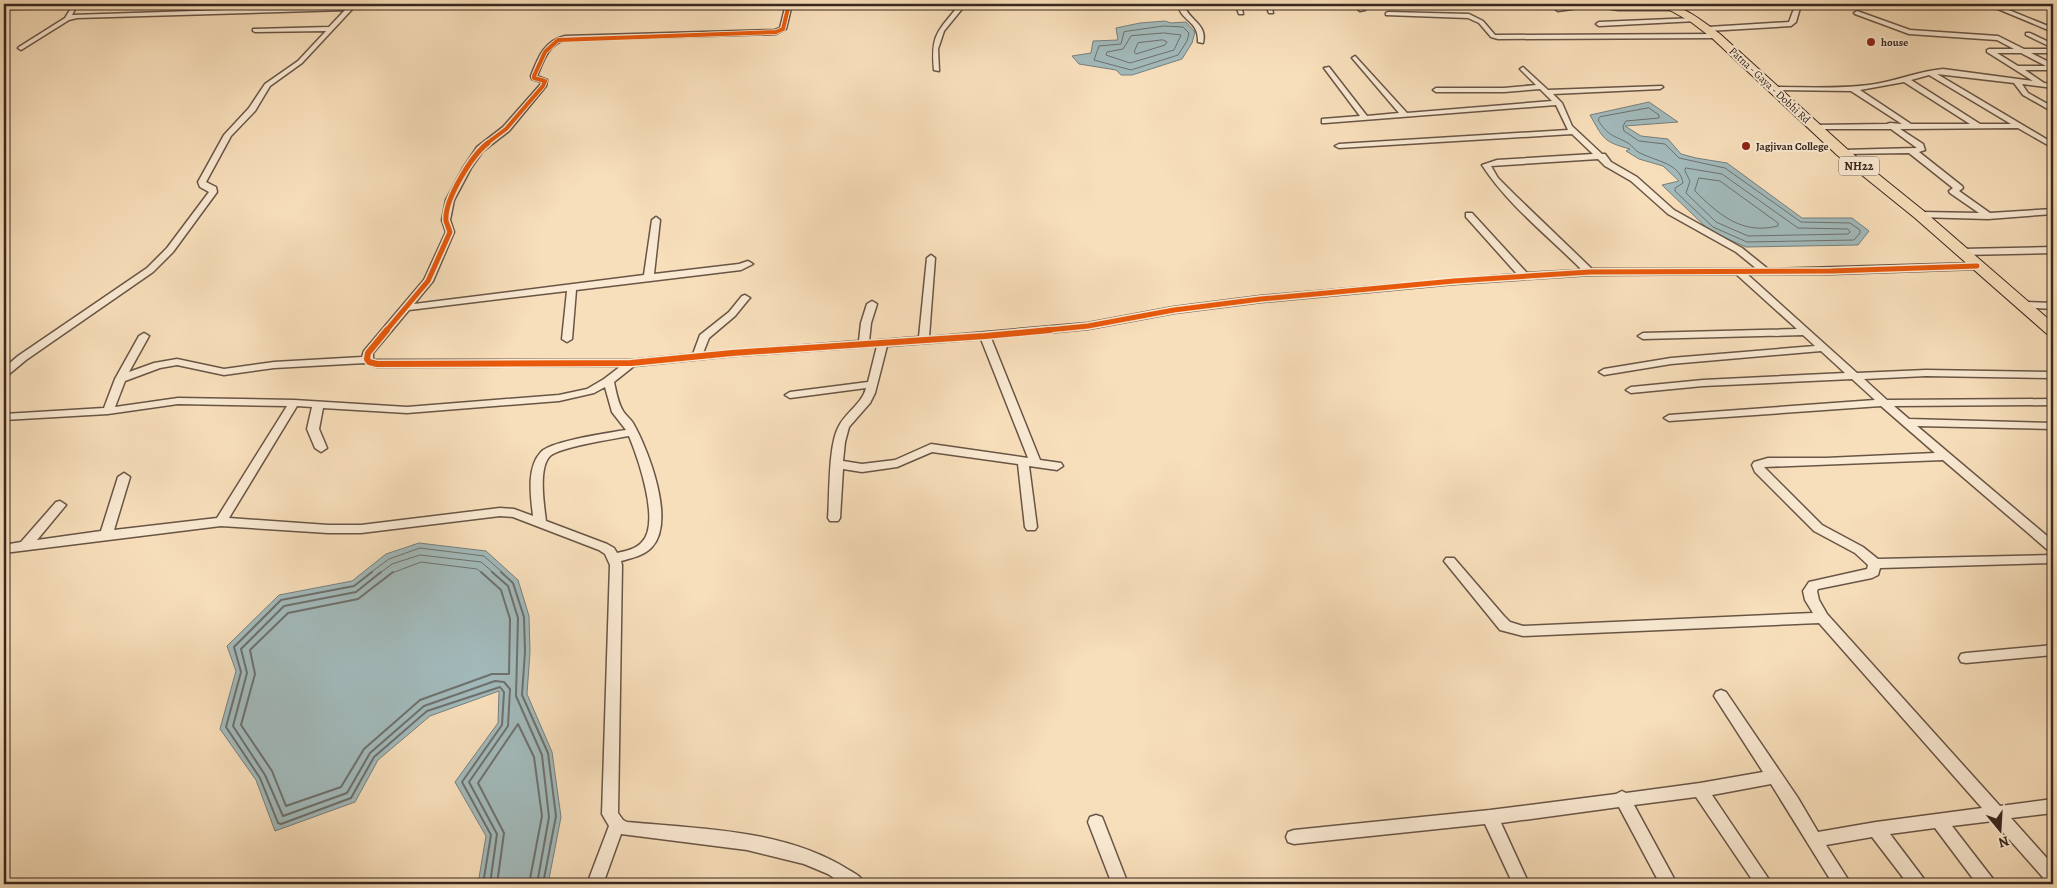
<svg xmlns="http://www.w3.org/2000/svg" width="2057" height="888" viewBox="0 0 2057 888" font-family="Alegreya,serif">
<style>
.water{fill:#a2babb;stroke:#787f7d}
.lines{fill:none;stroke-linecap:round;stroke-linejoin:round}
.shore-far1{stroke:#6e706d;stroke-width:1}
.shore{stroke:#6e706d;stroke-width:2}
.minor-casing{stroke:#695546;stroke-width:3}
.primary-casing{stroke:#39271f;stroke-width:2}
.minor{fill:#faead3;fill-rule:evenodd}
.primary{fill:#f8dfbb;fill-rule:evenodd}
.cycleway-far2-casing{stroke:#faead3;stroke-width:5.5}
.cycleway-far1-casing{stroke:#faead3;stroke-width:8}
.cycleway-casing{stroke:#faead3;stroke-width:9}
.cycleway-far2{stroke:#e8590c;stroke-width:4}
.cycleway-far1{stroke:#e8590c;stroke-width:5}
.cycleway{stroke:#e8590c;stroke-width:6}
.poi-dot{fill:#8f2418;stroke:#faead3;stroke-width:2}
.labels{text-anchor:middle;stroke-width:4;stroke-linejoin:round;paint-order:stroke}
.far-poi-label{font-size:11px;font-weight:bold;fill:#39271f;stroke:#faead3;text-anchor:start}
.far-street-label{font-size:11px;fill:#39271f;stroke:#faead3}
.shield{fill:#faead3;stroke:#736255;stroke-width:1}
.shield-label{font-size:12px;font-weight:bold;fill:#39271f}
</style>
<rect width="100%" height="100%" fill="#f8dfbb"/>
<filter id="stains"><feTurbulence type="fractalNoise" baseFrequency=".004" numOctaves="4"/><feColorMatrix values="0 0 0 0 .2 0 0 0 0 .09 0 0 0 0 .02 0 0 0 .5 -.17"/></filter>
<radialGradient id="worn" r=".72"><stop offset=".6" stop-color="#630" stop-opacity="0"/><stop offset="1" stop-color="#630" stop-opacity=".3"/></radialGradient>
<g class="water">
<path d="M1165 21 1171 23 1186 22 1195 32 1192 43 1182 59 1132 75H1121L1116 70 1079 64 1072 56 1091 53 1093 41 1118 40 1116 28 1140 23Z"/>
<path d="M1649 102 1678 122 1625 126 1641 136 1668 139 1681 154 1696 158 1727 163 1802 218H1852L1869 231 1858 245 1746 247 1710 231 1662 185 1679 181 1663 166 1639 159 1626 151 1630 149C1603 142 1603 138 1590 115Z"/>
<path d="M419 543 486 551 518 580 529 616 530 652 527 694 552 752 561 817 548 884H478L486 836 455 782 498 723 499 691 430 716 378 760 355 802 275 831 256 780 220 729 236 671 227 646 279 595 352 581 386 554Z"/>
</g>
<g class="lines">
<g class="shore-far1">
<path d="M1164 26 1183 27 1189 33 1187 41 1178 55 1131 70 1094 60 1099 46 1121 44 1124 32Z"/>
<path d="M1164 33 1181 35 1174 50 1130 63 1106 55 1107 52 1123 49 1131 36Z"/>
<path d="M1163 40 1167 42 1165 45 1136 54 1134 52 1138 43Z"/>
<path d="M1649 108 1659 115V118L1626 121 1623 126 1624 131 1639 141 1665 144 1679 158 1725 168 1801 222 1850 223 1860 230V233L1854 240 1747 242 1713 227 1675 191V188L1683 183C1680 163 1655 161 1640 153 1635 151 1633 146 1628 143 1613 135 1608 136 1598 120L1600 117Z"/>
<path d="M1686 168 1722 174 1798 228 1848 229 1850 232 1848 234 1748 236 1716 222 1686 193 1690 181 1685 171Z"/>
<path d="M1699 178 1720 181 1778 223V226C1742 235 1719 215 1695 191Z"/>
<path d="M370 573 389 559 420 548 484 556 503 573"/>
<path d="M380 573 392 564 420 555 481 562 494 573"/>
<path d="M392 573 421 562 477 569 482 573"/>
</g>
<g class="shore">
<path d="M372 572 354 586 281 600 234 647 241 672 226 727 260 778 278 823 281 824 351 798 374 757 427 711 500 687 504 692 502 725 462 782 491 835 483 884"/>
<path d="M381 572 356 592 284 606 241 649 247 673 233 726 265 775 283 816 347 793 370 753 424 706 495 681 504 682 510 689 508 726 469 782 497 834 490 884"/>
<path d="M393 572 358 599 288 613 250 650 255 674 241 725 272 771 286 806 341 787 364 749 420 700 492 674H509L510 619 501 590 481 572"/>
<path d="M492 572 508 586 518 618 516 696 542 755 549 817 537 884"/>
<path d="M501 572 513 583 524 617 525 652 522 695 548 753 556 816 543 884"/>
<path d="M497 884 504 833 478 783 518 724 534 757 542 816 529 884"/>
</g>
<defs>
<g id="minor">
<path d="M351 4H357L302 63 270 86 255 111 231 136 206 182 216 187 217 192 173 252 153 272 26 360 8 375 4 376V368L18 356 147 268 167 248 209 192 200 187 198 182 224 135 249 108 265 84 298 61 326 31 255 32 253 31V29L329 27 345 10 77 18 69 20 21 50 18 48 19 47 65 18 71 8 4 9V5H77L72 15 349 6Z"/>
<path d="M786 4H792L786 29 776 34 565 40C548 44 543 62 537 76L547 80 546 86 509 131 483 151 471 168 454 200 450 220 454 232 433 281 414 304 644 275 652 220 656 217 660 220 654 274 739 264 748 261 753 264 741 270 576 290 572 339 567 342 562 339 567 291 409 310 373 353V360H631L693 354 700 335 729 312 742 296 745 295 750 298 748 300 735 316 709 338 703 353 859 341 861 323 867 304 872 301 877 304 871 323 869 341 919 337 927 258 931 255 935 258 929 337 1088 323 1174 307 1261 296 1517 274 1466 217V213H1472L1527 273 1582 270C1549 237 1507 204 1482 165L1497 160 1593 154 1572 134 1339 148 1335 146 1339 144 1568 130 1556 105 1325 123H1322V119L1360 116 1324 68 1329 67 1367 116 1399 113 1353 59 1352 58 1355 56 1407 113 1552 101 1540 89 1504 92H1436L1433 90 1436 88H1504L1536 85 1520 69 1523 67 1548 90 1662 86 1663 87 1660 89 1553 94 1562 103 1572 126 1602 154H1605L1611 162 1637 177 1674 210 1742 248 1768 269 1977 263 1982 266 1977 269 1831 274H1747L1857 373 1926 370 2053 372V378L1926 376 1864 379 1887 400 2053 399V405L1894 406 1909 419 2053 423V429L1917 426 2053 541V552L2049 551 1943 460 1764 467 1822 525 1863 547 1878 559 2053 555V563L1880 568 1878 575 1872 578 1818 589 1817 591 1819 600 1827 614 2000 806 2053 799V813L2011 818 2053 865V884L2047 882 1993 821 1952 826 1993 879 1995 884H1977L1935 828 1890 834 1924 879 1926 884H1908L1872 837 1826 845 1851 884H1833L1771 784 1712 795 1772 884H1755L1696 797 1634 805 1677 884H1660L1619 807 1501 823 1529 884H1513L1485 824 1294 844 1288 842 1286 837 1288 832 1294 830 1490 810 1616 794 1622 791 1626 793 1700 783 1763 772 1714 696 1716 692 1721 690 1726 692 1798 798 1818 832 1876 822 1982 808 1819 623 1523 636 1500 630 1444 561 1446 558H1454L1504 616 1510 622 1523 626 1813 613 1805 600 1803 591 1809 582 1867 569 1868 565 1855 553 1814 531 1755 472 1752 465 1754 462 1768 458H1826L1935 453 1881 406 1669 421 1664 418 1669 415 1875 400 1852 379 1703 386 1631 393 1626 390 1631 387 1703 380 1845 373 1821 351 1671 364 1604 375 1599 372 1604 369 1671 358 1815 346 1803 335 1643 339 1638 336 1643 333 1797 329 1736 274 1590 275 1454 284 1261 302 1174 313 1088 329 991 338 1040 460 1061 463 1063 466 1057 470 1029 466 1037 527 1035 530H1027L1025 527 1018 464 932 452 897 467 862 472 843 469 840 518 838 521H830L828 518C830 494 828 445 839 426 846 412 862 404 866 388L790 398 785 395 790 392 868 382 877 346 732 356 634 366 614 382C616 391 618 403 623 411 626 416 630 418 633 423 648 449 676 521 652 547 644 556 631 558 621 561L622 565 618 813 623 820 627 822C700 829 785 829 849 870 856 874 862 877 865 884H843L828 874 804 864 747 850 621 834 603 884H587L609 826 602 814 610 565 605 554 599 550 513 517 500 516 361 533H328L221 526 4 553V545L21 542 56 502 60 501 66 505 37 540 101 531 118 477 124 473 130 477 114 530 217 518 287 406 178 404 108 414 4 420V414L104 408 115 379 139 336 144 333 149 336 129 372 154 363 177 359 224 369 274 362 362 357 364 351 424 280 446 232 442 220 446 200 463 168 477 147 503 127 540 85 541 82 532 79 531 76C538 58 544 41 565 36L775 30 780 28ZM1598 159 1605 166 1631 181 1668 214 1736 252 1757 269H1592L1515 195 1498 178 1491 166ZM981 339 1028 458 931 444 895 460 862 464 843 461 845 442 849 427 870 403 875 393 887 346ZM365 363 377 367 621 366 604 379 587 389 559 395 407 407 294 400 178 398 115 407 125 381 160 368 177 365 224 375 274 368ZM605 387 612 412 626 430C608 433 551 441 541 452 526 468 531 497 533 516L514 509 500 508 361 525H328L229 518 297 406 312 407 307 429 315 448 321 452 327 448 319 429 323 408 407 413 559 401 594 393ZM629 436C638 458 661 523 642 542 636 549 626 551 617 553L614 548 607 544 546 521C544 505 538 468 550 456 560 447 613 439 629 436Z"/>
<path d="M900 4H966L944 31 938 49 939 71 934 70C931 37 936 33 956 9L902 7 900 6Z"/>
<path d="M1178 4H1184C1187 20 1208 23 1203 43L1198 42C1199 20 1180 21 1178 4Z"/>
<path d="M1235 4H1241L1243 14H1239Z"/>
<path d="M1265 4H1271L1273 13H1269Z"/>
<path d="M1352 4H1358L1365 10 1360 11Z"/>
<path d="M1582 4 1618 6H1672L1675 8 1672 10H1618L1593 6 1558 11 1555 9Z"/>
<path d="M1807 4H1821L1800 8 1796 22 1791 26 1708 31 1705 29 1708 27 1789 22 1795 6Z"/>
<path d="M1986 4H1994L2053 28V32Z"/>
<path d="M2017 4H2053V8L2020 6Z"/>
<path d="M1857 11 1910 30 1998 36 2024 49H2053V53H2031L2053 64V70H2025L2044 83 2053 84V88L2022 84 2028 93 2053 107V112L2023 95 2014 83 1937 74 2053 143V148L2018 128 1900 129 1923 144 1925 150 1919 152 1962 186 1963 188 1959 191 1990 213 2053 209V214L1988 219 1917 217V213L1920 212 1979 213 1950 193 1949 191 1953 188 1909 153 1842 154 1838 152 1842 150 1917 148 1891 129H1811V125H1814L1887 124 1890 123 1902 124 1851 91 1771 90 1770 89 1773 87C1805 87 1837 89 1869 85 1894 82 1918 71 1943 69L2033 81 1987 52V50L1989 49H2014L1997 40 1909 34 1855 14 1854 13ZM1997 53H2021L2046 66H2018ZM1929 75 2011 124H1980L1911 80ZM1904 82 1970 124H1911L1860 90Z"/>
<path d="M1388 12 1469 14 1483 21 1495 35H1498L1716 34 1719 36 1716 38 1498 39 1491 37 1479 23 1468 18 1386 15V13Z"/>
<path d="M1695 18 1697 19V21L1599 26 1596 24 1599 22Z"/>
<path d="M2026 33H2030L2053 44V48L2026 35Z"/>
<path d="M2053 247V253L1962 255 1958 252 1962 249Z"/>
<path d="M2023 302 2053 303V309L2020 307 2018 305Z"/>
<path d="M2053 645V655L1966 663 1961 662 1959 658 1961 654 1966 653Z"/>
<path d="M1096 815 1102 817 1104 822 1128 884H1112L1088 822 1090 817Z"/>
</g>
<g id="primary">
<path d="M4 4H17L4 10Z"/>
<path d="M1659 4C1682 3 1702 21 1720 34L1847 149 1925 212 2053 323V336L2047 334 1915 218 1837 155 1712 38 1691 22Z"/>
</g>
</defs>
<use href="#minor" class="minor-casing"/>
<use href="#primary" class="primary-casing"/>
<use href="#minor" class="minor"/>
<use href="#primary" class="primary"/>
<defs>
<path id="cycleway-far2" d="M486 144 506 129 543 86 545 81 534 78V76L545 52 558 40 776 32 783 29 789 4"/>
<g id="cycleway-far1">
<path d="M386 331 428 281 450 232C449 229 447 224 446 221 444 200 472 155 488 143"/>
<path d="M1038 331 1088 326 1174 310 1261 299 1454 281 1590 272 1831 271 1977 266"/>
</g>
<path id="cycleway" d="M387 330 368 353 367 359 369 362 377 364 631 363 732 353 985 336 1050 330"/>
</defs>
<use href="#cycleway-far2" class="cycleway-far2-casing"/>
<use href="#cycleway-far1" class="cycleway-far1-casing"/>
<use href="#cycleway" class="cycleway-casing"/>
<use href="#cycleway-far2" class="cycleway-far2"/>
<use href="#cycleway-far1" class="cycleway-far1"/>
<use href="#cycleway" class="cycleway"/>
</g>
<g class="poi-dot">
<circle cx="1871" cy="42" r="5"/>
<circle cx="1746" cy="146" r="5"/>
</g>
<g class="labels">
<g class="far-poi-label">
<text x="1881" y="46">house</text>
<text x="1756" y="150">Jagjivan College</text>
</g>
<g class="far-street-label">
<text transform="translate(1770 85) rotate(43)" y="4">Patna - Gaya - Dobhi Rd</text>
</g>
<rect class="shield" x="1839" y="156.5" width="40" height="19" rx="4"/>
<g class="shield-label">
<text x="1859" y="170">NH22</text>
</g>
</g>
<rect width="2057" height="888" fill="none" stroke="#f8dfbb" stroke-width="20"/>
<rect x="5" y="5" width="2047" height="878" fill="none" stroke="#39271f" stroke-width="2.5"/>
<rect x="10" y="10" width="2037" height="868" fill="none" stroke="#39271f"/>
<g transform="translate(2000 830) rotate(162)" stroke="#faead3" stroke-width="4" paint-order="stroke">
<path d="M0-4L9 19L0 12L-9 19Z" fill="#39271f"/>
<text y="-8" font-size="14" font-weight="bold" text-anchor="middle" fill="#39271f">N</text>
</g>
<rect width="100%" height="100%" filter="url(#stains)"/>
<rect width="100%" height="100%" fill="url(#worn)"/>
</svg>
